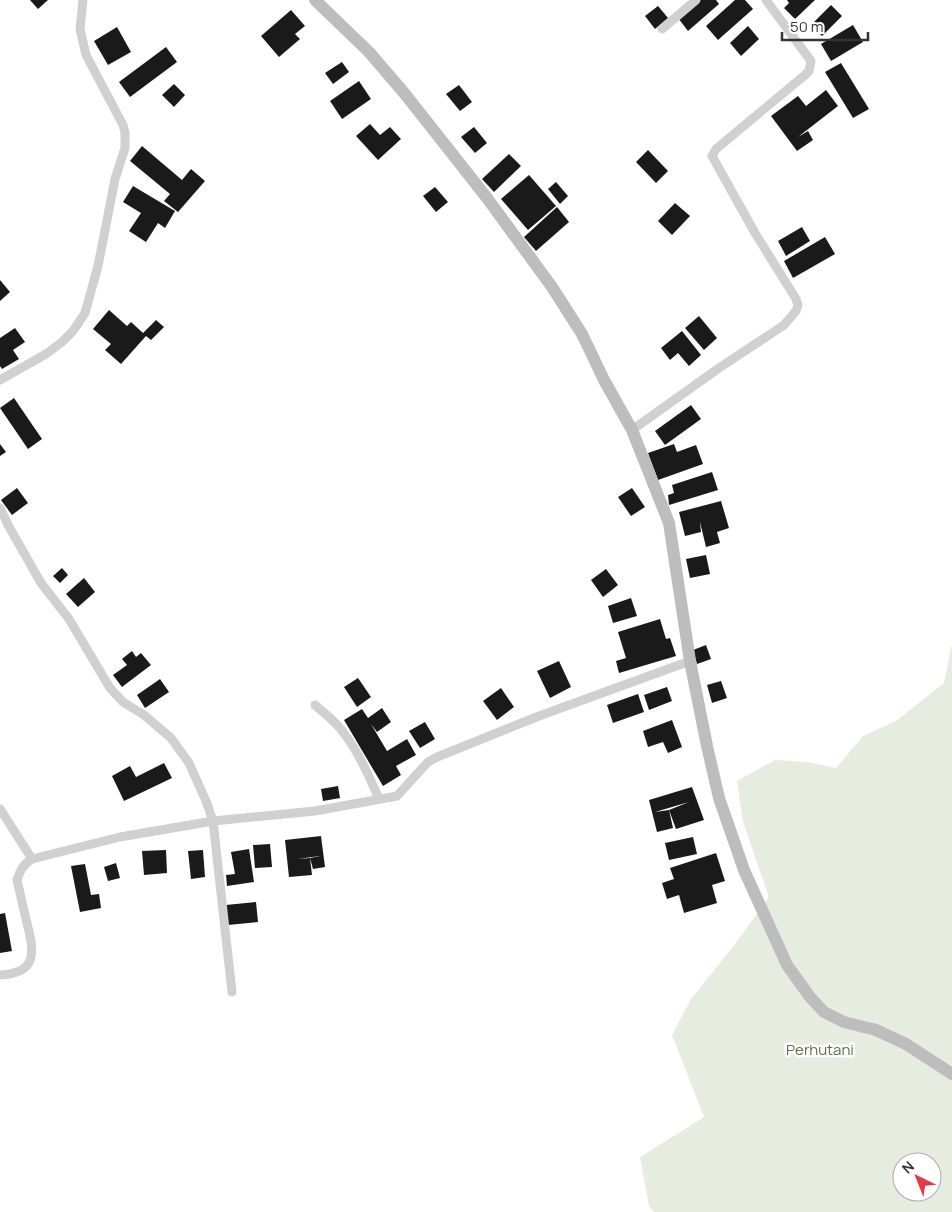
<svg xmlns="http://www.w3.org/2000/svg" width="952" height="1212" viewBox="0 0 952 1212" font-family="Manrope,sans-serif">
<style>
.green{fill:#e6ecdf;fill-rule:evenodd}
.building{fill:#1a1a1a}
.lines{fill:none;stroke-linecap:round;stroke-linejoin:round}
.street{stroke:#d0d0d0;stroke-width:9}
.secondary{stroke:#bdbdbd;stroke-width:12}
.labels{text-anchor:middle;stroke-width:5;stroke-linejoin:round;paint-order:stroke}
.park-label{font-size:15px;fill:#56703f;stroke:#fff}
</style>
<rect width="100%" height="100%" fill="#fff"/>
<path class="green" d="M952 644V1212H654L649 1206 640 1157 704 1117 672 1035 691 999 732 948 769 897 743 822 737 781 775 760 807 762 836 768 863 736 896 721 944 683ZM902 1162H932V1192H902Z"/>
<g class="building">
<path d="M30 0H48L38 9Z"/>
<path d="M700 0H716L719 4 688 31 678 18Z"/>
<path d="M735 0H745L753 9 718 40 706 26Z"/>
<path d="M787 0H815L795 19 784 8 789 3Z"/>
<path d="M831 5 842 16 822 36 811 25Z"/>
<path d="M658 6 668 18 655 29 645 16Z"/>
<path d="M291 10 305 26 295 34 300 39 279 57 261 36Z"/>
<path d="M853 25 863 42 831 61 821 44Z"/>
<path d="M748 26 759 39 741 56 730 43Z"/>
<path d="M117 27 131 52 108 65 94 41Z"/>
<path d="M166 47 177 62 130 97 119 82Z"/>
<path d="M342 62 349 72 333 84 325 73Z"/>
<path d="M841 63 869 109 853 118 825 72Z"/>
<path d="M359 81 371 99 342 119 330 101Z"/>
<path d="M174 84 185 95 174 107 162 95Z"/>
<path d="M459 85 472 102 460 111 446 94Z"/>
<path d="M826 90 838 106 798 137 808 131 813 140 797 151 771 116 798 96 806 106Z"/>
<path d="M370 124 380 135 390 127 401 139 378 160 356 136Z"/>
<path d="M474 127 487 143 475 153 461 137Z"/>
<path d="M142 146 182 180 191 169 205 181 178 212 164 201 170 194 130 161Z"/>
<path d="M648 150 668 171 656 183 636 162Z"/>
<path d="M509 154 521 166 494 192 482 179Z"/>
<path d="M529 175 556 206 528 230 501 199Z"/>
<path d="M556 182 568 196 560 204 548 189Z"/>
<path d="M133 186 175 211 165 228 158 223 146 242 129 231 141 213 123 202Z"/>
<path d="M435 187 448 202 436 212 423 196Z"/>
<path d="M675 203 690 216 672 235 658 221Z"/>
<path d="M557 207 569 222 536 251 524 237Z"/>
<path d="M802 227 810 241 786 256 778 241Z"/>
<path d="M825 237 835 254 793 278 784 261Z"/>
<path d="M0 280 10 292 0 301Z"/>
<path d="M109 310 127 326 131 322 143 333 156 320 164 327 151 340 146 336 121 364 105 350 111 344 93 329Z"/>
<path d="M699 316 717 338 704 350 685 328Z"/>
<path d="M15 328 25 342 13 350 19 359 2 369 0 366V338Z"/>
<path d="M682 331 701 355 689 366 678 353 670 360 661 348Z"/>
<path d="M14 398 42 439 28 449 0 408Z"/>
<path d="M691 405 701 419 665 445 655 431Z"/>
<path d="M0 444 6 452 0 456Z"/>
<path d="M674 444 677 452 696 445 703 464 658 480 648 453Z"/>
<path d="M712 472 718 490 669 505 668 495 674 493 672 485Z"/>
<path d="M17 488 28 503 12 515 1 500Z"/>
<path d="M632 488 645 507 631 516 618 497Z"/>
<path d="M721 501 729 528 717 532 720 543 706 547 700 522 701 532 685 536 679 512Z"/>
<path d="M706 555 710 574 690 578 686 559Z"/>
<path d="M62 568 68 575 60 583 53 576Z"/>
<path d="M606 569 618 585 603 597 591 580Z"/>
<path d="M84 578 95 592 78 607 66 594Z"/>
<path d="M631 598 637 616 613 623 608 606Z"/>
<path d="M660 619 666 639 670 638 676 656 619 673 616 661 626 658 618 632Z"/>
<path d="M706 645 711 659 697 664 693 650Z"/>
<path d="M132 651 136 657 141 653 151 665 122 687 113 675 127 665 122 659Z"/>
<path d="M559 661 571 687 550 698 537 671Z"/>
<path d="M358 678 371 697 357 707 344 687Z"/>
<path d="M160 679 169 692 145 708 137 695Z"/>
<path d="M721 681 727 698 712 703 707 685Z"/>
<path d="M667 687 672 701 649 710 644 695Z"/>
<path d="M501 688 514 707 497 720 483 701Z"/>
<path d="M638 694 644 712 613 723 607 705Z"/>
<path d="M382 708 391 722 377 732 371 724 387 751 407 739 416 755 396 766 401 775 383 786 344 720 362 709 368 718Z"/>
<path d="M672 720 682 747 668 753 663 742 648 747 643 731Z"/>
<path d="M425 722 435 739 420 748 409 731Z"/>
<path d="M164 763 172 778 124 801 112 776 130 766 136 777Z"/>
<path d="M338 786 340 798 323 801 321 789Z"/>
<path d="M692 787 704 820 676 829 669 810 689 802 655 812 669 810 673 828 657 832 649 800Z"/>
<path d="M321 836 325 867 313 869 310 858 320 856 297 859 310 858 312 875 289 877 285 840Z"/>
<path d="M693 837 697 854 669 860 665 843Z"/>
<path d="M270 844 272 867 255 868 253 845Z"/>
<path d="M249 849 254 882 227 886 226 875 235 874 231 852Z"/>
<path d="M166 850 167 873 144 875 142 851Z"/>
<path d="M203 850 205 877 191 879 188 851Z"/>
<path d="M716 853 725 881 712 885 717 903 684 913 679 895 667 899 662 883 674 879 670 868Z"/>
<path d="M116 863 120 878 108 881 104 867Z"/>
<path d="M85 864 91 895 99 894 101 908 80 912 71 866Z"/>
<path d="M256 902 258 922 228 925 226 905Z"/>
<path d="M5 913 12 951 0 953V914Z"/>
</g>
<g class="lines">
<g class="street">
<path d="M662 29 696 0"/>
<path d="M0 380 46 354 62 342 73 331 85 313 98 266 115 179 125 148V133L123 125 86 55 80 29 83 0"/>
<path d="M632 430 719 368 784 325 796 311 798 305 796 299 755 233 712 156 716 149 805 75 809 71 811 61 766 0"/>
<path d="M0 508 8 525 41 583 69 619 110 688 123 702 144 715 171 738 189 763 206 801 213 821 232 992"/>
<path d="M315 705C323 712 332 719 339 727 357 748 368 774 379 799"/>
<path d="M0 809 32 859"/>
<path d="M0 975C41 973 33 948 26 919 23 906 20 893 17 880 20 871 23 864 32 859L120 837 213 821 315 811 397 796 428 762 437 757 539 716 690 661"/>
</g>
<path class="secondary" d="M315 0 369 52 405 94 487 198 552 287 582 334 604 380 632 430 669 523 690 661 707 746 719 798 744 870 787 965 810 997 824 1012 844 1022 876 1030 906 1044 952 1074"/>
</g>
<g class="labels">
<g class="park-label">
<text x="820" y="1055">Perhutani</text>
</g>
</g>
<g transform="translate(917 1177) rotate(317)"><circle r="24" fill="#ffffff" stroke="#adadad"/>
<path d="M0-4L9 19L0 12L-9 19Z" fill="#e63946"/>
<text y="-8" font-size="14" font-weight="bold" text-anchor="middle" fill="#333333">N</text>
</g>
<path d="M782 32v8h86v-8" fill="none" stroke="#333333" stroke-width="2.5"/>
<text x="790" y="32" font-size="15" fill="#333333" stroke="#ffffff" stroke-width="4" paint-order="stroke">50 m</text>
</svg>
